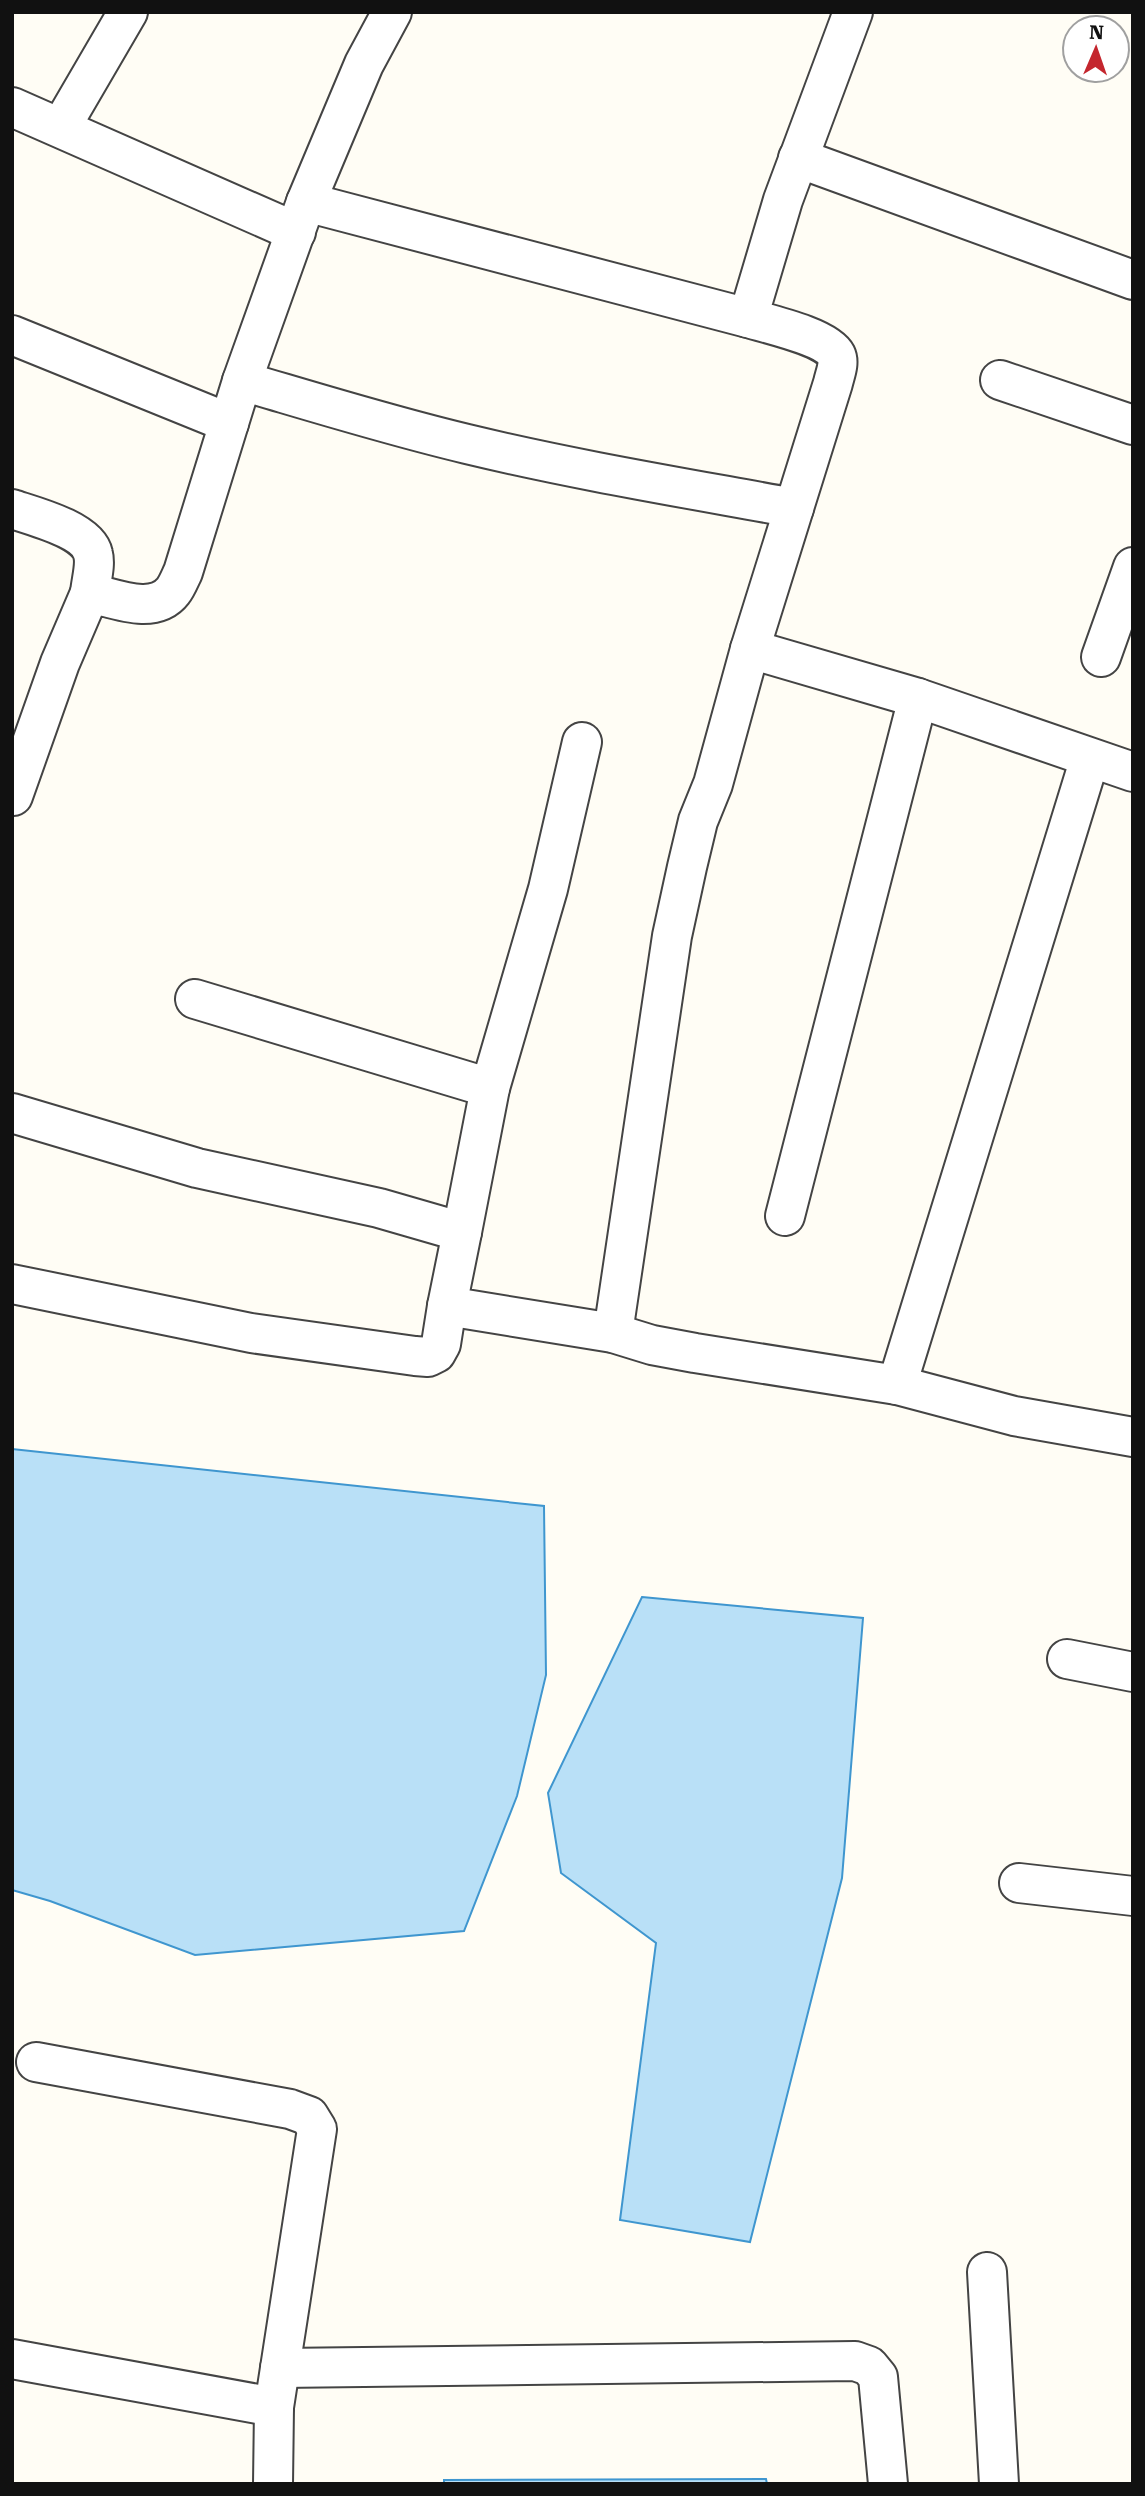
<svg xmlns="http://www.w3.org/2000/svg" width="1145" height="2496" viewBox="0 0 1145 2496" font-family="'Roboto Serif',serif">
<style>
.water{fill:#b9e0f7;stroke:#3f96cf;stroke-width:2}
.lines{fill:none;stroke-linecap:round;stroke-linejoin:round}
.minor-casing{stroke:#444;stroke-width:42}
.minor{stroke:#fff;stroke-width:38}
</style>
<rect width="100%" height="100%" fill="#fffdf5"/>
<g class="water">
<path d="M12 1449 544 1506 546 1675 517 1796 464 1931 195 1955 50 1901 12 1890Z"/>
<path d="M642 1597 863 1618 842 1878 750 2242 620 2220 656 1943 561 1873 548 1793Z"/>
<path d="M766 2479 767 2484H444V2480Z"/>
</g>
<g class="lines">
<defs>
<g id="minor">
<path d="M12 107 296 232"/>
<path d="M61 127 128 12"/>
<path d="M798 158 1133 280"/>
<path d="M306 202 748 318"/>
<path d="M12 335 229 423"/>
<path d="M1000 380 1133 425"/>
<path d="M242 381C317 403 391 426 467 444 575 470 685 488 794 508"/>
<path d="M12 509C33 516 88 530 93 554 96 565 91 581 90 593"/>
<path d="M750 649 918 698 1133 772"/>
<path d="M1101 657 1133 567"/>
<path d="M13 796 60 663 90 593C114 598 154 616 173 591 177 586 180 578 183 572L242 381 306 202 364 64 392 12"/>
<path d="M195 999 490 1088"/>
<path d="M12 1113 197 1168 379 1208 462 1232 447 1306 613 1333 652 1345 695 1353 897 1385 1014 1416 1133 1437"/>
<path d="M785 1216 918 698"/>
<path d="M462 1232 490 1088 548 889 582 742"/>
<path d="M12 1284 251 1333 415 1356 428 1357 436 1353 441 1344 447 1306"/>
<path d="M613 1333 672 936 687 867 698 821 713 784 750 649 833 383C835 374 840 363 836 355 827 337 768 324 748 318L783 200 853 12"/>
<path d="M897 1385 1090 758"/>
<path d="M1067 1659 1133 1672"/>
<path d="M1019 1883 1133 1896"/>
<path d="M36 2062 290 2109 309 2116 317 2129 274 2407 273 2484"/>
<path d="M987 2272 999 2484"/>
<path d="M12 2359 274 2407"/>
<path d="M280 2368 855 2361 869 2366 878 2377 888 2484"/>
</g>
</defs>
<use href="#minor" class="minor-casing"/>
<use href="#minor" class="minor"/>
</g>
<rect width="1145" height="2496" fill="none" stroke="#111111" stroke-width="28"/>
<g transform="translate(1096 49) rotate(2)"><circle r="33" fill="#ffffff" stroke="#a0a0a0" stroke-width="2"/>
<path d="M0-5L12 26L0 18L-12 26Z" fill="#c4262e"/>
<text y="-10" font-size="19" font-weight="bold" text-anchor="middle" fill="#111111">N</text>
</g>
</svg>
